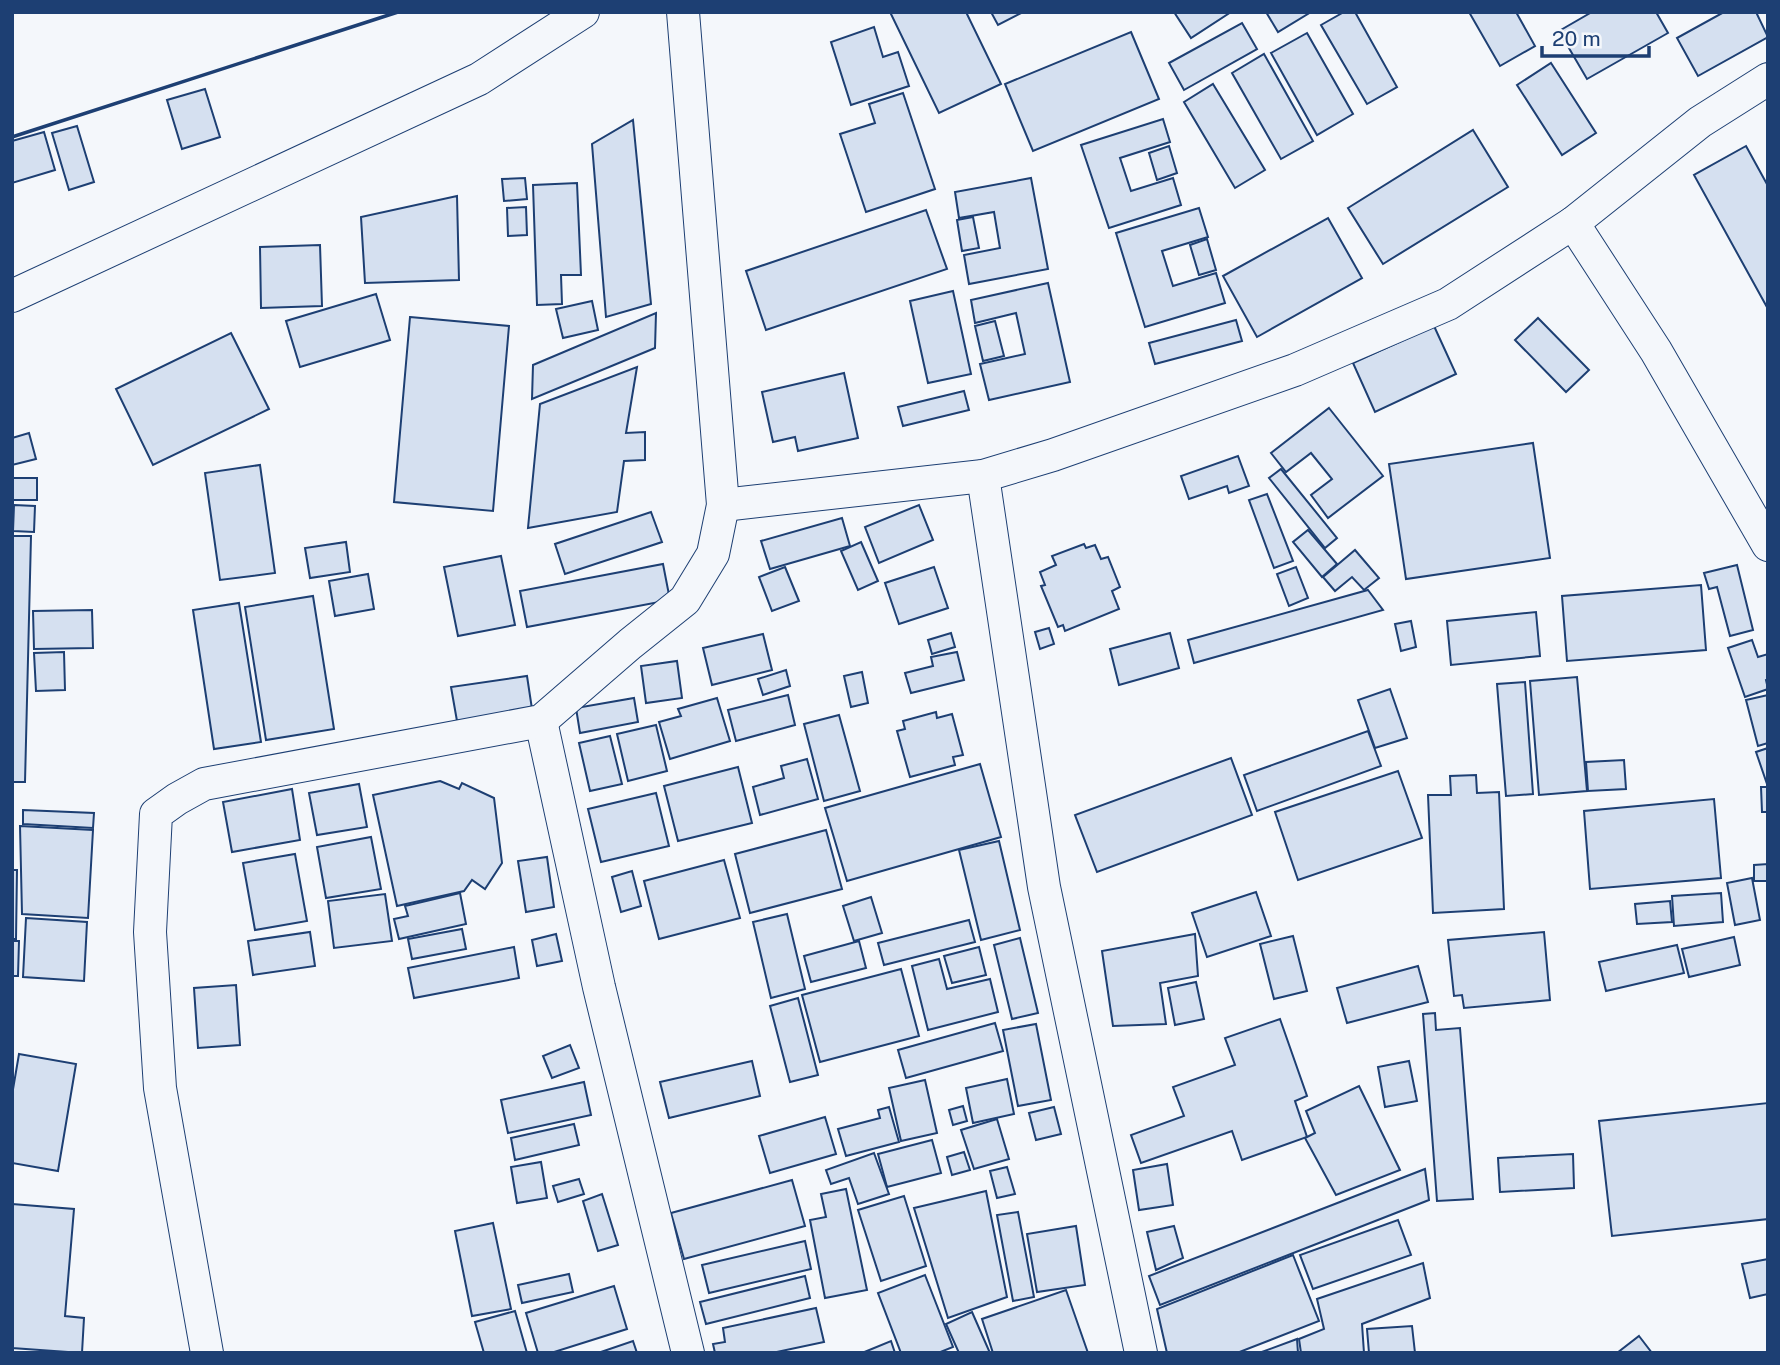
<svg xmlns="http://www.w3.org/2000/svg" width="1780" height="1365" viewBox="0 0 1780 1365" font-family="'Public Sans',sans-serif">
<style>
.building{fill:#d5e0f0;stroke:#1d3f73;stroke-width:2}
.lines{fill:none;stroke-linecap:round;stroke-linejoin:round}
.street-casing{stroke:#1d3f73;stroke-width:34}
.street{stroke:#f4f7fb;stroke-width:32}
.wall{stroke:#1d3f73;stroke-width:3.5}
</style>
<rect width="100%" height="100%" fill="#f4f7fb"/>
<g class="building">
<path d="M890 12H966L1001 84 939 113Z"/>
<path d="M991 12H1023L998 25Z"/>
<path d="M1174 12H1231L1191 38Z"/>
<path d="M1266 12H1311L1278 32Z"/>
<path d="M1344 12H1355L1397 87 1367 104 1321 25Z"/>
<path d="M1469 12H1516L1535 46 1500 66Z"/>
<path d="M1592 12H1656L1668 33 1587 79 1559 31Z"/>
<path d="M1724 12H1756L1768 37 1698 76 1677 38Z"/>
<path d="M1242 23 1257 49 1184 90 1169 63Z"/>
<path d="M874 27 883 57 898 52 909 86 851 105 831 42Z"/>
<path d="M1131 32 1159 99 1033 151 1005 84Z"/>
<path d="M1307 33 1353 114 1317 135 1271 53Z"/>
<path d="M1264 54 1313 141 1281 159 1232 73Z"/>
<path d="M1551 63 1596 133 1562 155 1517 85Z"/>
<path d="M1213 84 1265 170 1235 188 1184 102Z"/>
<path d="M205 89 220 137 182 149 167 100Z"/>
<path d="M903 93 935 189 866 212 840 134 875 123 869 104Z"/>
<path d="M1163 119 1170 142 1120 158 1131 191 1173 178 1181 205 1109 228 1081 145Z"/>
<path d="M633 120 651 304 606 317 592 144Z"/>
<path d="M77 126 94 182 69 190 52 133Z"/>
<path d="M1473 130 1508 187 1383 264 1348 208Z"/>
<path d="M44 132 55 170 12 183V141Z"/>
<path d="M1169 146 1177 173 1157 180 1149 153Z"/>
<path d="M1746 146 1768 186V309L1694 175Z"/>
<path d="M525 178 527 199 504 201 502 179Z"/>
<path d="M1031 178 1048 269 969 284 964 255 1000 248 994 212 959 218 955 192Z"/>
<path d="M577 183 581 275H561L562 304 537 305 533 185Z"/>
<path d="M457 196 459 280 365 283 361 217Z"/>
<path d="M526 207 527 235 508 236 507 208Z"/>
<path d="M1199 208 1208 237 1162 251 1173 286 1216 273 1225 303 1145 327 1116 233Z"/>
<path d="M926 210 947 269 766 330 746 271Z"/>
<path d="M973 217 979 248 962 251 957 220Z"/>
<path d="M1328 218 1362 278 1257 337 1223 276Z"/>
<path d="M1207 239 1216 270 1199 275 1190 245Z"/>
<path d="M320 245 322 306 261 308 260 247Z"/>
<path d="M1048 283 1070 382 989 400 980 364 1025 354 1016 313 975 323 971 300Z"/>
<path d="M953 291 971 374 928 383 910 301Z"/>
<path d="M376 294 390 340 300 367 286 321Z"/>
<path d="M592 301 598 330 563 338 556 309Z"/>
<path d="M656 313 655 348 532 399 533 365Z"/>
<path d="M410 317 509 326 493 511 394 502Z"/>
<path d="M1538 318 1589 370 1566 392 1515 340Z"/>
<path d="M1236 320 1242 341 1155 364 1149 343Z"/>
<path d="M995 321 1004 356 983 361 975 326Z"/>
<path d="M1434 326 1456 374 1375 412 1353 363Z"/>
<path d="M231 333 269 409 153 465 116 389Z"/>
<path d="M637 367 626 433 645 432V460L624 461 617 512 528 528 540 404Z"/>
<path d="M844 373 858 438 798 451 795 437 773 442 762 392Z"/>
<path d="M964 391 969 410 903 426 898 407Z"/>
<path d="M1329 408 1383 476 1328 518 1311 495 1332 479 1311 453 1286 472 1271 453Z"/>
<path d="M29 433 36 459 12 465V438Z"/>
<path d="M1533 443 1550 558 1406 579 1389 464Z"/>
<path d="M1238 456 1249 486 1229 493 1227 486 1189 499 1181 476Z"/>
<path d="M260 465 275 573 220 580 205 473Z"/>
<path d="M1281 469 1337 538 1325 548 1269 478Z"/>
<rect x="12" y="478" width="25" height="22"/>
<path d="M1267 494 1293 561 1274 568 1249 500Z"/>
<path d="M14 505 35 506 34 532 13 531Z"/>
<path d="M919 505 933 540 879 563 865 527Z"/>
<path d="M651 512 662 542 565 574 555 544Z"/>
<path d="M842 518 850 546 770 569 761 541Z"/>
<path d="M1308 530 1337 564 1322 577 1293 542Z"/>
<path d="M12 536H31L25 782H12Z"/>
<path d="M346 542 350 572 310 578 305 548Z"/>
<path d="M861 542 878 581 858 590 841 551Z"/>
<path d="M1084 544 1086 548 1095 545 1101 559 1108 557 1120 587 1112 591 1119 609 1065 631 1063 625 1058 627 1041 586 1045 585 1040 572 1056 565 1052 556Z"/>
<path d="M1355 550 1379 578 1364 590 1352 577 1335 591 1323 577Z"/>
<path d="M501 556 515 625 458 636 444 567Z"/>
<path d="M663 564 670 600 527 627 520 591Z"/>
<path d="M1737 565 1753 630 1730 636 1717 587 1709 589 1704 573Z"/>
<path d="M785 567 799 601 772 611 759 577Z"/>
<path d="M934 567 948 608 899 624 885 583Z"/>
<path d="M1296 567 1308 598 1289 606 1277 574Z"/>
<path d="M368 574 374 609 335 616 329 581Z"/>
<path d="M1701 585 1706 650 1567 661 1562 596Z"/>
<path d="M1368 590 1383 610 1194 663 1188 640Z"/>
<path d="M313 596 334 729 266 740 245 607Z"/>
<path d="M239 603 261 742 214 749 193 610Z"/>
<path d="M92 610 93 648 34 649 33 611Z"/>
<path d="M1536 612 1540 656 1451 665 1447 621Z"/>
<path d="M1411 621 1416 647 1401 651 1395 624Z"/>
<path d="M1049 628 1054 644 1040 649 1035 632Z"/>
<path d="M951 633 955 647 932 654 928 640Z"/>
<path d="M1170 633 1179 668 1119 685 1110 649Z"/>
<path d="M763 634 772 670 712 685 703 648Z"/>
<path d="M1752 640 1758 657 1768 654V679L1766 680 1768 689 1745 697 1728 648Z"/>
<path d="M64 652 65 690 36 691 34 653Z"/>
<path d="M957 652 964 680 911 693 905 673 933 666 931 657Z"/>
<path d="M677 661 682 698 646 703 641 666Z"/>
<path d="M786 670 790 686 763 695 758 679Z"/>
<path d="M862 672 868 703 851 707 844 676Z"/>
<path d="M527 676 532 709 457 721 451 687Z"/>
<path d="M1577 677 1587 791 1539 795 1530 681Z"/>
<path d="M1525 682 1533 794 1506 796 1497 684Z"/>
<path d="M1390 689 1407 738 1375 748 1358 700Z"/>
<path d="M788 695 795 725 736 741 728 710Z"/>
<path d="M1768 695V743L1758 746 1746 700Z"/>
<path d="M634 698 638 722 580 733 576 708Z"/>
<path d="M717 698 730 741 670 759 659 722 681 716 678 709Z"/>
<path d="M936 712 937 718 952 714 963 755 953 757 955 765 910 777 897 731 905 729 903 721Z"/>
<path d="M839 715 860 791 824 801 804 724Z"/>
<path d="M656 725 667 771 628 781 617 734Z"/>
<path d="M1368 731 1381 766 1257 811 1244 775Z"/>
<path d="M610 736 622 784 590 791 579 743Z"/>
<path d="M1768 748V784H1767L1756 752Z"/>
<path d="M1231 758 1252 815 1097 872 1075 815Z"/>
<path d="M807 759 818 799 760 815 753 787 784 778 781 766Z"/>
<path d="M1624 760 1626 789 1588 791 1586 762Z"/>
<path d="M980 764 1001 837 847 881 825 808Z"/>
<path d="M738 767 752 823 678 841 664 786Z"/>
<path d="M1398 771 1422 838 1298 880 1275 812Z"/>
<path d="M1476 775 1477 793 1499 792 1504 909 1433 913 1428 795H1451L1450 776Z"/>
<path d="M440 781 459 789 462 783 494 798 502 863 485 889 472 880 464 891 397 906 373 795Z"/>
<path d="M359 784 367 827 317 835 309 793Z"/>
<path d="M1761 787H1768V812H1762Z"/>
<path d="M292 789 300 840 232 852 223 802Z"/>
<path d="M656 793 669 846 601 862 588 809Z"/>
<path d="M1714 799 1721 878 1590 889 1584 811Z"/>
<path d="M23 810 94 813 93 828 23 824Z"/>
<path d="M20 826 93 830 88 918 22 914Z"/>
<path d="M826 830 842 889 750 913 735 854Z"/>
<path d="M371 837 381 889 326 898 317 847Z"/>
<path d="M999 841 1020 930 981 940 959 850Z"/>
<path d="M295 854 307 921 255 930 243 863Z"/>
<path d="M547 857 554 907 526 912 518 861Z"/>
<path d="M724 860 740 918 659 939 644 881Z"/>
<path d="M1768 864V881H1754V865Z"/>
<path d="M12 870H17L16 939H12Z"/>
<path d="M632 871 641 906 621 912 612 877Z"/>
<path d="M1752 878 1760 920 1735 925 1727 883Z"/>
<path d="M1256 892 1271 936 1207 957 1192 913Z"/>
<path d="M460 893 466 924 399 939 394 919 408 916 405 906Z"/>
<path d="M1721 893 1723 922 1674 926 1672 896Z"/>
<path d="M385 894 392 941 334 948 328 901Z"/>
<path d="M871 897 882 933 854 941 843 906Z"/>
<path d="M1670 901 1672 922 1637 924 1635 904Z"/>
<path d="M787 914 805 989 771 998 753 922Z"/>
<path d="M26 918 87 922 84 981 23 977Z"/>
<path d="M969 920 975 942 884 965 878 943Z"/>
<path d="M462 929 466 949 412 959 408 939Z"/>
<path d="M310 932 315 966 253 975 248 941Z"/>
<path d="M1544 932 1550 1000 1464 1008 1462 995 1454 996 1448 940Z"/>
<path d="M556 934 562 961 537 966 532 940Z"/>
<path d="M1195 934 1198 976 1160 983 1166 1024 1113 1026 1102 951Z"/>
<path d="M1293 936 1307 991 1274 999 1260 944Z"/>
<path d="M1734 937 1740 965 1689 977 1682 949Z"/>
<path d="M1020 938 1038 1013 1012 1019 994 945Z"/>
<path d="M12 941H19L18 976H12Z"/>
<path d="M859 941 866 968 811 982 804 956Z"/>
<path d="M1677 945 1684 973 1606 991 1599 962Z"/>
<path d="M514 947 519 978 414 998 408 968Z"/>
<path d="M979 947 986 975 952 983 944 956Z"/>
<path d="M939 959 947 989 990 979 998 1012 928 1030 912 966Z"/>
<path d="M1418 966 1428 1002 1347 1023 1337 988Z"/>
<path d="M901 969 919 1036 820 1062 802 995Z"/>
<path d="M1196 982 1204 1019 1175 1025 1168 988Z"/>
<path d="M236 985 240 1045 198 1048 194 988Z"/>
<path d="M798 998 818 1075 790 1082 770 1006Z"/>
<path d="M1435 1013 1436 1030 1460 1028 1473 1199 1437 1201 1423 1014Z"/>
<path d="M1280 1019 1307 1096 1295 1101 1307 1137 1242 1160 1232 1131 1141 1163 1131 1135 1184 1116 1173 1087 1235 1065 1225 1038Z"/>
<path d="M995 1023 1003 1051 906 1078 898 1050Z"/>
<path d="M1036 1024 1051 1100 1018 1106 1003 1030Z"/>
<path d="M570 1045 579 1068 552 1078 543 1056Z"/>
<path d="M19 1054 76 1064 58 1171 12 1163V1095Z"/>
<path d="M752 1061 760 1096 669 1118 660 1082Z"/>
<path d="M1409 1061 1417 1101 1385 1107 1378 1067Z"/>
<path d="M1007 1079 1014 1114 973 1123 966 1088Z"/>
<path d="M925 1080 937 1133 901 1141 889 1088Z"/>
<path d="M584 1082 591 1115 508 1133 501 1100Z"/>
<path d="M1359 1086 1400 1170 1336 1195 1305 1138 1315 1133 1306 1111Z"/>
<path d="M1768 1103V1219L1612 1236 1599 1121Z"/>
<path d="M963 1106 967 1121 953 1125 949 1110Z"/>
<path d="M889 1107 899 1142 846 1156 838 1129 880 1118 878 1110Z"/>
<path d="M1054 1107 1061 1134 1036 1140 1029 1113Z"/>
<path d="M825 1117 836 1154 770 1173 759 1136Z"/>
<path d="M997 1119 1009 1159 974 1169 961 1130Z"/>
<path d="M574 1124 579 1145 515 1160 511 1138Z"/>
<path d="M932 1140 941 1173 887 1187 878 1154Z"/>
<path d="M964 1152 970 1170 952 1175 947 1157Z"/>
<path d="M874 1153 889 1194 858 1204 849 1178 831 1184 826 1170Z"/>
<path d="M1573 1154 1574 1188 1500 1192 1498 1158Z"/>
<path d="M541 1162 547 1198 517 1203 511 1167Z"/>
<path d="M1167 1164 1173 1205 1139 1210 1133 1170Z"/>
<path d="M1007 1167 1015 1194 997 1198 990 1171Z"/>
<path d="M1425 1169 1429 1200 1160 1305 1149 1276Z"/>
<path d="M579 1179 584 1194 558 1202 553 1186Z"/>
<path d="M792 1180 805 1226 684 1259 671 1213Z"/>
<path d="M846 1189 867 1290 825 1298 810 1220 826 1217 821 1194Z"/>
<path d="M986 1191 1007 1297 948 1318 914 1208Z"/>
<path d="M602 1194 618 1245 598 1251 583 1201Z"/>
<path d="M904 1196 926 1266 881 1281 858 1210Z"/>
<path d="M12 1204 74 1209 65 1316 84 1318 82 1353 12 1348Z"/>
<path d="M1018 1212 1034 1297 1013 1301 997 1215Z"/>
<path d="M1398 1220 1411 1255 1313 1289 1300 1255Z"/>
<path d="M493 1223 511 1309 472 1316 455 1231Z"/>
<path d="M1076 1226 1085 1285 1037 1292 1027 1234Z"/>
<path d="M1174 1226 1183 1258 1156 1270 1147 1232Z"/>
<path d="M805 1241 811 1269 709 1293 702 1265Z"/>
<path d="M1293 1255 1319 1321 1237 1353H1167L1157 1309Z"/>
<path d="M1768 1259V1294L1750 1298 1742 1264Z"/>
<path d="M1423 1263 1430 1298 1362 1324 1364 1353H1301L1299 1339 1324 1329 1317 1299Z"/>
<path d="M569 1274 573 1292 522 1303 518 1285Z"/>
<path d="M925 1275 953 1347 938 1353H901L878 1293Z"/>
<path d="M805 1276 810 1298 706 1324 700 1302Z"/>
<path d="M614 1286 627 1329 551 1353H538L526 1313Z"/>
<path d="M1066 1290 1088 1353H993L982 1319Z"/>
<path d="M816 1308 824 1342 772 1353H715L713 1344 725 1342 723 1328Z"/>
<path d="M515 1311 527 1353H484L475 1322Z"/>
<path d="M972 1312 990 1353H959L946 1324Z"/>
<path d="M1412 1326 1415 1353H1369L1367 1329Z"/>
<path d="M1639 1336 1652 1353H1617Z"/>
<path d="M1297 1339 1298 1353H1259Z"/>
<path d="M633 1341 637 1353H598Z"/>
<path d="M891 1341 895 1353H862Z"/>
</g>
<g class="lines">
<defs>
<g id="street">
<path d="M1573 223 1656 351 1768 545"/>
<path d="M12 296 479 79 583 12"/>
<path d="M983 476 1044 887 1141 1353"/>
<path d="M723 505 983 476 1053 455 1295 370 1448 304 1573 223 1700 122 1768 79"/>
<path d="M541 721 599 987 688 1353"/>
<path d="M207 1353 160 1088 150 932 156 814 177 799 204 784 541 721 630 644 685 600 713 554 723 505 683 12"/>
</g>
</defs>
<use href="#street" class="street-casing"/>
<use href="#street" class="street"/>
<path class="wall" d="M12 137 398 12"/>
</g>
<rect width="1780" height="1365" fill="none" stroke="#1d3f73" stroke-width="28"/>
<path d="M1542 46v10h107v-10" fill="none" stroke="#1d3f73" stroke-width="3.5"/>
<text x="1552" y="46" font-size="21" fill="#1d3f73" stroke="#f4f7fb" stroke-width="5" paint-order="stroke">20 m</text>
</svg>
